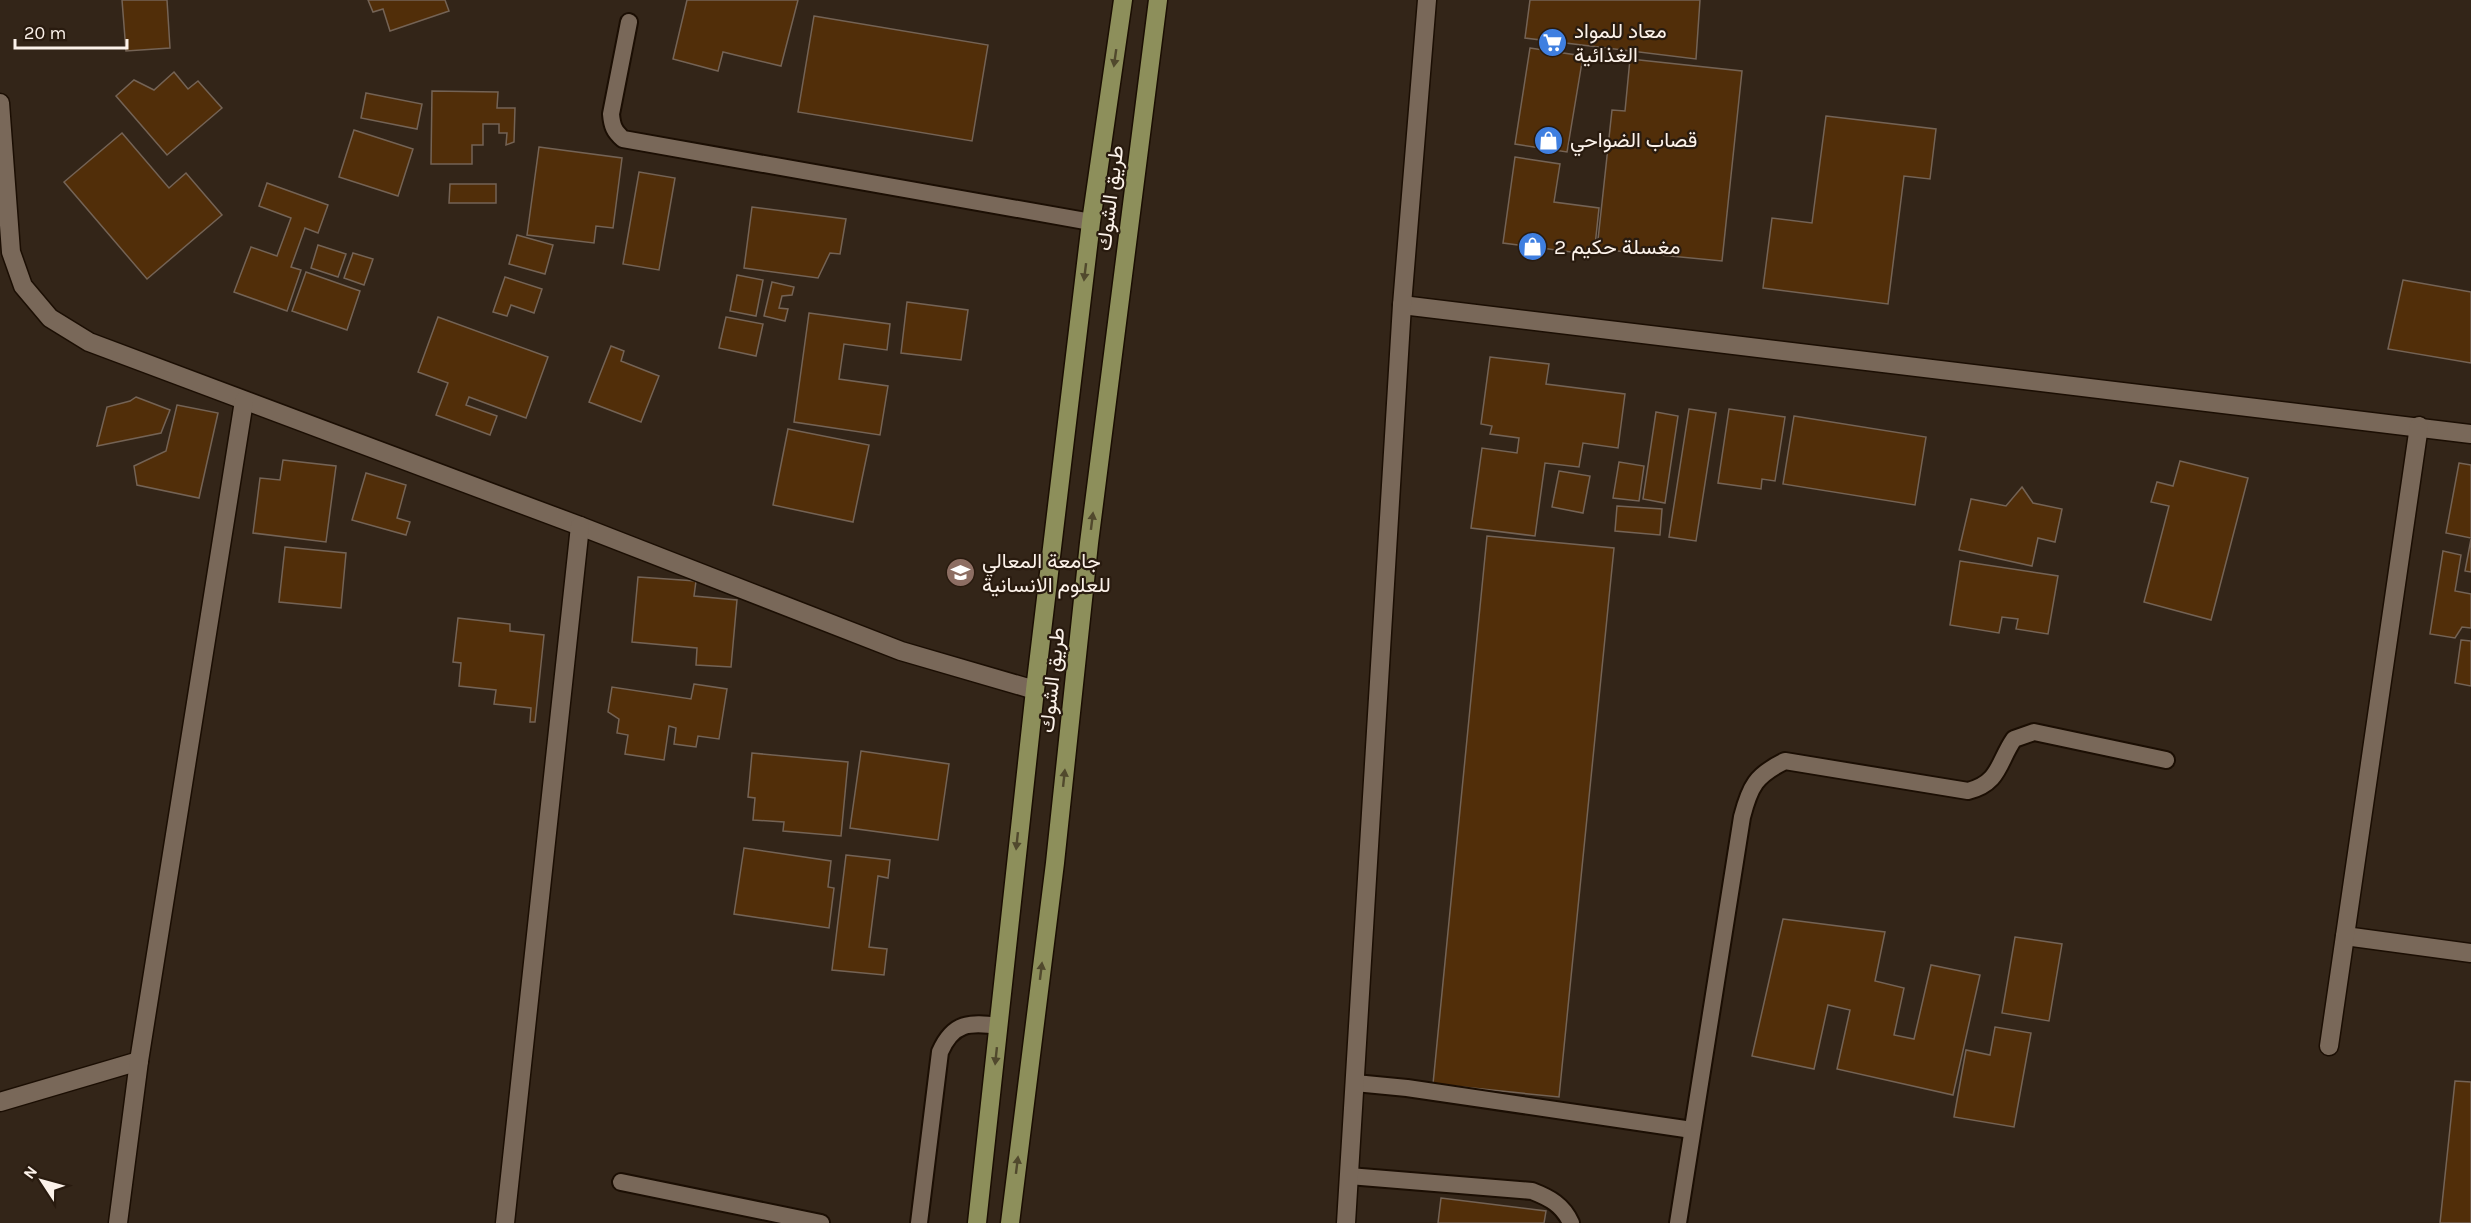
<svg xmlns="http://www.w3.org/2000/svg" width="2471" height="1223" viewBox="0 0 2471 1223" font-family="Karla,Vazirmatn,sans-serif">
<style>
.building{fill:#512e09;stroke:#746355;stroke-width:1.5}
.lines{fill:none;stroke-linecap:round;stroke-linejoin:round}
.lane-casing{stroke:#1b0e03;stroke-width:20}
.street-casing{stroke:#1b0e03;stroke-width:21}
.primary-casing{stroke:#1b0e03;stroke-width:21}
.lane{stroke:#796859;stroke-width:16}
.street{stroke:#796859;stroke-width:18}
.primary{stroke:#8d8f5b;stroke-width:18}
.oneway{fill:#51492d}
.labels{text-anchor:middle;stroke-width:4.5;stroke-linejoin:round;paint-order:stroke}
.poi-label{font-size:21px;fill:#fcf2ea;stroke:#291b0f;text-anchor:start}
.street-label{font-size:21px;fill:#fcf2ea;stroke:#291b0f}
</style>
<rect width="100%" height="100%" fill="#332518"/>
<g class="building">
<path d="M122 0H167L170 48 126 51Z"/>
<path d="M368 0H445L449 11 390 31 383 9 373 12Z"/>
<path d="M687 0H798L781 66 723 52 718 71 673 59Z"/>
<path d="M1530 0H1700L1696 59 1525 38Z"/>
<path d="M814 16 988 45 972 141 798 112Z"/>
<path d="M1530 48 1583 56 1567 152 1515 144Z"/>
<path d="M1630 59 1742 71 1722 261 1597 249 1612 110 1625 111Z"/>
<path d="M174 72 188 89 198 81 222 108 167 155 116 96 134 80 154 90Z"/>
<path d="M432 91 498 92 497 108H515L514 142 506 145 507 133H499V124H483V145H472V164H431Z"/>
<path d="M366 93 422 104 417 129 361 118Z"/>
<path d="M1826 116 1936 129 1930 179 1904 176 1888 304 1763 288 1772 218 1812 223Z"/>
<path d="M354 130 413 149 398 196 339 177Z"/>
<path d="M122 133 169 188 186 173 222 215 147 279 64 182Z"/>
<path d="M539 147 622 158 613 228 596 226 594 243 527 235Z"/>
<path d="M1515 157 1560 164 1554 202 1599 208 1594 255 1503 243Z"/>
<path d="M639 172 675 178 659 270 623 264Z"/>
<path d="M267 183 328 205 318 233 305 228 291 267 301 270 287 311 234 292 251 247 277 256 291 218 259 206Z"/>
<path d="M450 184H496V203H449Z"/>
<path d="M752 207 846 219 840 254 830 253 818 278 744 268Z"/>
<path d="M517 235 553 245 545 274 509 264Z"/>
<path d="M318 245 346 254 338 277 311 268Z"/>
<path d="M353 253 373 259 364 285 344 278Z"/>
<path d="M306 272 360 291 347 330 292 311Z"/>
<path d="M737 275 763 280 756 316 730 311Z"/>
<path d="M505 277 542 289 534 313 511 305 507 316 493 312Z"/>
<path d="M2403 280 2471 292V363L2388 349Z"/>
<path d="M772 282 794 287 792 295 782 296 779 308 788 309 785 321 764 316Z"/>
<path d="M907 302 968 310 961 360 901 353Z"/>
<path d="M809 313 890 324 887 350 844 344 839 379 888 386 880 435 794 422Z"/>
<path d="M438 317 548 357 526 418 469 397 466 405 497 416 490 435 436 415 448 383 418 372Z"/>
<path d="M726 317 763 324 756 356 719 348Z"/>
<path d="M611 346 624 351 621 361 659 376 641 422 589 402Z"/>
<path d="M1490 357 1549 364 1546 384 1625 394 1618 448 1583 443 1579 467 1545 463 1535 536 1471 528 1482 448 1517 453 1519 438 1490 434 1492 426 1481 424Z"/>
<path d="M136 397 170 410 161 433 97 446 107 407 130 401Z"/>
<path d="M177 405 218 413 199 498 137 485 134 466 166 451Z"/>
<path d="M1689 409 1716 413 1696 541 1669 537Z"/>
<path d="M1729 409 1785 417 1775 481 1762 479 1761 489 1718 483Z"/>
<path d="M1656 412 1678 416 1665 503 1643 499Z"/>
<path d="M1794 416 1926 437 1915 505 1783 484Z"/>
<path d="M788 429 869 445 853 522 773 505Z"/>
<path d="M283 460 336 466 326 542 253 533 260 478 280 480Z"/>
<path d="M2180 461 2248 478 2211 620 2144 602 2169 506 2151 502 2157 482 2173 486Z"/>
<path d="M1619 462 1644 466 1639 501 1613 498Z"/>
<path d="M2459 463 2471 465V538L2446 533Z"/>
<path d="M1559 471 1590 476 1583 513 1552 507Z"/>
<path d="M366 473 406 485 397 518 410 522 406 535 352 520Z"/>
<path d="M2022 487 2033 503 2062 509 2055 542 2038 538 2032 566 1959 550 1971 499 2006 506Z"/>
<path d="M1617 506 1662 509 1660 535 1615 531Z"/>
<path d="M1487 536 1614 548 1559 1097 1433 1084Z"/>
<path d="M2471 539V572L2465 571Z"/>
<path d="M285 547 346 553 341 608 279 602Z"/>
<path d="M2443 551 2461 555 2455 591 2471 594V628L2462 627 2455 638 2430 634Z"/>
<path d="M1960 561 2058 576 2048 634 2016 629 2018 619 2002 617 1999 633 1950 625Z"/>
<path d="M638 577 696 581 694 596 737 600 731 667 696 665 697 648 632 642Z"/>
<path d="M458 618 510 624V631L544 635 535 722H530L531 708 494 704 496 690 459 686 461 663 453 662Z"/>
<path d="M2461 640 2471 641V686L2455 683Z"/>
<path d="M694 684 727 689 719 739 698 736 696 747 674 744 676 728 669 726 664 760 625 754 628 735 617 733 619 719 608 712 612 687 691 699Z"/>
<path d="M861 751 949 764 938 840 850 828Z"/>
<path d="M752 753 848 762 841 836 783 831 784 822 753 820 755 798 748 797Z"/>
<path d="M744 848 831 861 828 887 834 888 829 928 734 914Z"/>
<path d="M846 855 890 860 888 878 878 876 869 947 887 949 884 975 832 970Z"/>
<path d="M1783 919 1885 932 1875 981 1904 988 1894 1035 1914 1039 1931 965 1980 975 1953 1095 1837 1069 1850 1010 1828 1005 1814 1069 1752 1056Z"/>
<path d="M2015 937 2062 944 2049 1021 2002 1013Z"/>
<path d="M1995 1027 2031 1033 2014 1127 1954 1117 1966 1050 1990 1055Z"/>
<path d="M2455 1081 2471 1082V1223H2440Z"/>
<path d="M1441 1198 1546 1211 1544 1223H1438Z"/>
</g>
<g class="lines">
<defs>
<g id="lane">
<path d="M629 22 611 114C612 126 614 131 623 139L1091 222"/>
<path d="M1355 1083 1407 1088 1692 1130"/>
<path d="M1349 1176 1532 1191C1550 1198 1563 1205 1571 1223"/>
<path d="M621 1182 821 1223"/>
<path d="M919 1223 940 1052C953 1022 970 1022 999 1026"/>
<path d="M1678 1223 1742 817C1750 786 1756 775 1785 761L1968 791C2000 783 1998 762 2014 739L2034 732 2166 760"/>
</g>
<g id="street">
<path d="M0 103 11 252 23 286 50 318 89 342 580 526 901 651 1035 690"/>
<path d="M1402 305 2471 434"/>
<path d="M2345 936 2471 953"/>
<path d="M2329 1046 2419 426"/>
<path d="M0 1102 139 1061"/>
<path d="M118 1223 139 1061 244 401"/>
<path d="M505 1223 580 526"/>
<path d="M1346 1223 1402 305 1427 0"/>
</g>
<g id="primary">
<path d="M977 1223 1035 690 1091 222 1123 0"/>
<path d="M1010 1223 1055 863 1089 543 1158 0"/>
</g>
</defs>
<use href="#lane" class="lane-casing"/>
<use href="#street" class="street-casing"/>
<use href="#primary" class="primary-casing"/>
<use href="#lane" class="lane"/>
<use href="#street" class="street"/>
<use href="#primary" class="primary"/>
</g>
<defs><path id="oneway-solid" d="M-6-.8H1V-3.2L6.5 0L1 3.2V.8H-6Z" transform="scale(1.5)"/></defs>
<g class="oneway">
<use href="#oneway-solid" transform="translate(1115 58) rotate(98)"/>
<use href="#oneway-solid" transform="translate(1085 272) rotate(97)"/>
<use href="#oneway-solid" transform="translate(1092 521) rotate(-83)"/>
<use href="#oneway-solid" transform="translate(1064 778) rotate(-84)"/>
<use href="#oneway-solid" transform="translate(1017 841) rotate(96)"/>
<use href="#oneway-solid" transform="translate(1041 971) rotate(-83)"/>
<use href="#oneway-solid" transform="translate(996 1056) rotate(96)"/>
<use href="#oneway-solid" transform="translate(1017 1165) rotate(-83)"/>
</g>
<defs>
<symbol id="supermarket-disc" viewBox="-11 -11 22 22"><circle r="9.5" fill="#3f7fe0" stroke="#291b0f"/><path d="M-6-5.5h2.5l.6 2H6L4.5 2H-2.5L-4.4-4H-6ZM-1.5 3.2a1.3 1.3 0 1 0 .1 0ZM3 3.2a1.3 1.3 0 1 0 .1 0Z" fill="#fff"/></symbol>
<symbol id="shop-disc" viewBox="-11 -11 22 22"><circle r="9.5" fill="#3f7fe0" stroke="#291b0f"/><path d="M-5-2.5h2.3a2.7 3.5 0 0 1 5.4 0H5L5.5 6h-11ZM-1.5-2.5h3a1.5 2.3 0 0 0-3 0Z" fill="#fff"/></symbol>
<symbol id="school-disc" viewBox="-11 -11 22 22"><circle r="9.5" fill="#8d6e63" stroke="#291b0f"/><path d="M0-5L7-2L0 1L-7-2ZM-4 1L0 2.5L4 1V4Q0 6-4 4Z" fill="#fff"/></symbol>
</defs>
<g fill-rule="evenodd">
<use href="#supermarket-disc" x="1536" y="26" width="33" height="33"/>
<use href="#shop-disc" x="1532" y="124" width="33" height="33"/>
<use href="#shop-disc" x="1516" y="230" width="33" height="33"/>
<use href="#school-disc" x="944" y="556" width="33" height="33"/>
</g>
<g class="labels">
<g class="poi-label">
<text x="1574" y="38">معاد للمواد<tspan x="1574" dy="24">الغذائية</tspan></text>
<text x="1570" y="147">قصاب الضواحي</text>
<text x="1554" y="254">مغسلة حكيم 2</text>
<text x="982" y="568">جامعة المعالي<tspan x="982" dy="24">للعلوم الانسانية</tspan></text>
</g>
<g class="street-label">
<text transform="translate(1110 198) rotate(-83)" y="7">طريق الشوك</text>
<text transform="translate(1052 680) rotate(-84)" y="7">طريق الشوك</text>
</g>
</g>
<g transform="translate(42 1181) rotate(306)" stroke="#291b0f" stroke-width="4.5" paint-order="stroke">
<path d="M0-4.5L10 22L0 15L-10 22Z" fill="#fcf2ea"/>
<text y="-9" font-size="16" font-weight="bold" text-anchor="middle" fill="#fcf2ea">N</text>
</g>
<path d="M15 39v9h112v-9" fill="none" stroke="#fcf2ea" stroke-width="3"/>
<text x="24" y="39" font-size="18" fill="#fcf2ea" stroke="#291b0f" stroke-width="4.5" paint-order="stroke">20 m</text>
</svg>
